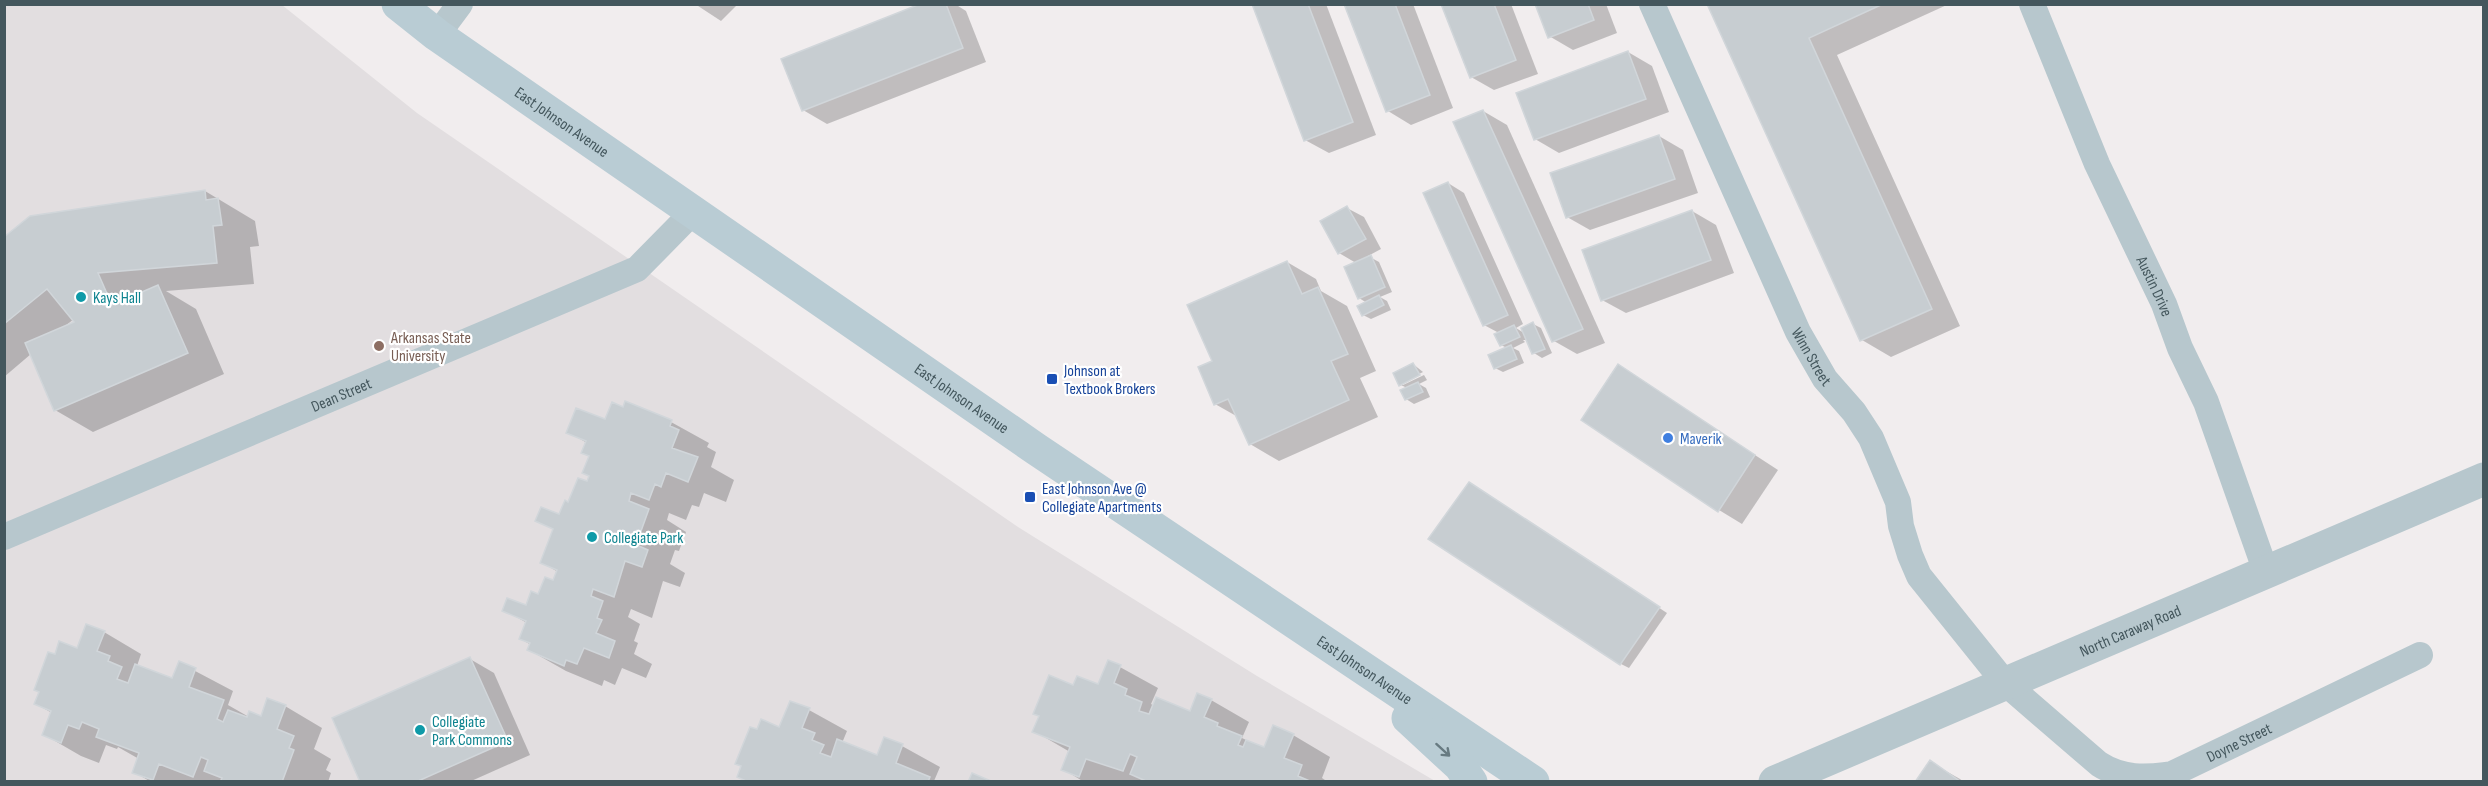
<svg xmlns="http://www.w3.org/2000/svg" width="2488" height="786" viewBox="0 0 2488 786" font-family="'Sofia Sans Condensed',sans-serif">
<style>
.education{fill:#e2dee0}
.shadow{fill:#0003;fill-rule:evenodd}
.building{fill:#c7cdd1;stroke:#d1d6da;stroke-width:1.5}
.lines{fill:none;stroke-linecap:round;stroke-linejoin:round}
.minor{stroke:#b7c7cd;stroke-width:26}
.tertiary{stroke:#b7c7cd;stroke-width:33}
.secondary{stroke:#b9ccd4;stroke-width:33}
.oneway{stroke:#677a81}
.culture-dot{fill:#0f9aa8;stroke:#fff;stroke-width:2}
.education-dot{fill:#8d6e63;stroke:#fff;stroke-width:2}
.transit-dot{fill:#1a4fb4;stroke:#fff;stroke-width:2}
.shop-dot{fill:#3f7fe0;stroke:#fff;stroke-width:2}
.labels{text-anchor:middle;stroke-width:4.5;stroke-linejoin:round;paint-order:stroke}
.street-label{font-size:16px;fill:#44575d;stroke:#fff}
.culture-label{font-size:16px;fill:#0d838f;stroke:#fff;text-anchor:start}
.education-label{font-size:16px;fill:#785e54;stroke:#fff;text-anchor:start}
.transit-label{font-size:16px;fill:#164399;stroke:#fff;text-anchor:start}
.shop-label{font-size:16px;fill:#366cbe;stroke:#fff;text-anchor:start}
</style>
<rect width="100%" height="100%" fill="#f1edee"/>
<path class="education" d="M5 4 282 5 417 113 1018 527 1257 676 1435 781 5 782Z"/>
<g class="shadow">
<path d="M695 4H738L721 21Z"/>
<path d="M924 4H955L966 11 986 62 827 124 803 110Z"/>
<path d="M1253 4H1326L1376 135 1329 153 1305 140Z"/>
<path d="M1346 4H1413L1453 108 1411 125 1388 111Z"/>
<path d="M1443 4H1511L1538 74 1494 90 1471 77Z"/>
<path d="M1536 4H1606L1617 33 1573 50 1549 36Z"/>
<path d="M1709 4H1949L1837 55 1960 326 1891 357 1862 340Z"/>
<path d="M1628 52 1652 66 1669 112 1559 153 1535 139Z"/>
<path d="M1483 111 1507 125 1605 343 1577 354 1554 341Z"/>
<path d="M1659 136 1683 150 1698 193 1590 230 1567 217Z"/>
<path d="M1448 183 1464 193 1523 324 1516 328 1524 333 1533 324 1541 328 1552 353 1542 358 1534 353 1528 340H1523L1525 342 1513 348 1519 351 1524 363 1503 372 1495 368 1507 348 1501 345 1499 333 1484 325Z"/>
<path d="M205 191 255 221 259 246 250 247 254 284 166 291 196 309 224 374 93 432 55 410 31 354 4 377V239ZM74 319 76 322 65 326Z"/>
<path d="M1347 208 1364 217 1381 249 1368 256 1379 262 1392 292 1380 297 1387 301 1391 310 1371 319 1363 315 1367 303 1359 298 1356 263 1339 253Z"/>
<path d="M1692 211 1716 225 1734 273 1626 313 1602 300Z"/>
<path d="M1287 262 1316 279 1321 291 1347 306 1376 371 1360 378 1378 417 1279 461 1250 444 1238 417 1215 404 1214 362Z"/>
<path d="M1413 364 1423 372 1403 382V385L1424 375 1427 380 1419 384 1426 388 1430 397 1414 404 1406 399 1407 388 1401 385Z"/>
<path d="M1618 366 1778 470 1742 524 1719 510Z"/>
<path d="M606 421 671 422 709 443 707 447 716 452 711 467 734 480 726 502 704 493 699 507 692 505 686 520 669 513 667 520 686 532 679 551 675 550 670 564 685 573 680 587 663 581 652 618 631 609 628 617 640 624 634 641 638 643 634 654 652 664 646 678 622 668 615 685 604 680 602 686 566 671 529 650 531 645 521 639 527 623 504 610 527 607 554 582 558 572 541 562 554 530 537 520 560 516 591 476 590 457 587 443 568 432Z"/>
<path d="M1477 488 1667 613 1629 668 1621 664Z"/>
<path d="M104 632 141 654 137 666 173 680 180 663 233 691 228 705 249 717 261 718 285 706 322 728 314 749 331 759 326 770 331 773 328 782H151L134 772 139 759 118 747 117 749 106 745 99 763 81 756 43 734 52 713 36 704 55 656 78 650Z"/>
<path d="M470 659 494 673 530 755 469 782H361Z"/>
<path d="M1109 661 1158 688 1151 704 1154 706 1191 713 1211 700 1249 722 1242 738 1265 749 1293 735 1330 757 1322 778 1328 782H1084L1063 769 1070 752 1034 731 1074 687 1099 686Z"/>
<path d="M791 703 809 710 847 731 842 743 877 757 902 746 940 767 934 781 748 782 758 731 780 729Z"/>
<path d="M1930 762 1960 779 1964 782H1917Z"/>
</g>
<g class="building">
<path d="M920 4H946L963 48 802 111 781 59Z"/>
<path d="M1252 4H1308L1353 122 1304 141Z"/>
<path d="M1344 4H1395L1430 95 1386 112Z"/>
<path d="M1441 4H1494L1516 60 1470 78Z"/>
<path d="M1535 4H1588L1594 20 1548 38Z"/>
<path d="M1707 4H1883L1809 38 1932 309 1860 341Z"/>
<path d="M1628 51 1646 99 1534 140 1516 93Z"/>
<path d="M1483 110 1583 329 1552 342 1453 122Z"/>
<path d="M1659 135 1675 179 1566 218 1550 173Z"/>
<path d="M1448 182 1508 315 1483 326 1423 193Z"/>
<path d="M205 190 206 200 218 198 222 225 213 226 217 263 98 273 112 305 158 285 188 353 54 411 25 343 74 322 47 289 4 324V237L30 216Z"/>
<path d="M1347 206 1366 239 1338 254 1320 221Z"/>
<path d="M1692 210 1711 260 1601 301 1582 250Z"/>
<path d="M1371 255 1385 287 1358 299 1344 267Z"/>
<path d="M1287 261 1302 294 1318 287 1348 354 1331 361 1349 400 1249 445 1228 399 1214 405 1198 367 1212 361 1187 305Z"/>
<path d="M1379 295 1384 305 1362 316 1357 306Z"/>
<path d="M1533 322 1545 349 1532 354 1521 328Z"/>
<path d="M1514 325 1520 337 1500 346 1494 334Z"/>
<path d="M1511 345 1517 359 1494 369 1488 355Z"/>
<path d="M1413 363 1420 375 1399 386 1393 373Z"/>
<path d="M1618 364 1755 455 1718 512 1581 420Z"/>
<path d="M1418 382 1423 392 1405 400 1400 390Z"/>
<path d="M625 401 672 420 670 426 679 430 672 448 698 457 688 482 666 473 661 487 655 484 649 500 631 493 629 501 649 509 641 531 637 530 632 543 648 550 642 567 625 561 614 597 593 589 591 596 603 601 597 618 602 620 596 633 615 641 609 658 584 648 577 664 566 660 564 666 527 650 530 643 519 639 526 621 502 611 507 598 526 605 531 591 538 594 545 577 553 580 557 570 540 563 553 529 535 521 541 507 559 514 565 500 568 502 578 478 587 481 589 476 582 473 589 456 581 453 586 441 566 433 576 408 605 419 612 402 623 407Z"/>
<path d="M1469 482 1660 607 1620 665 1428 539Z"/>
<path d="M86 624 105 631 97 651 110 656 108 661 122 667 117 679 128 683 135 664 172 678 179 661 196 668 189 687 224 700 217 719 223 722 228 710 247 717 249 711 261 716 267 698 286 705 277 729 294 736 289 748 294 750 282 782H220L222 778 204 771 208 760 201 757 193 777 159 764 153 780 132 773 139 753 96 737 99 729 82 722 79 729 68 725 61 743 42 735 51 711 34 704 39 692 34 690 48 652 55 654 59 641 77 648Z"/>
<path d="M470 657 508 741 416 782H360L332 718Z"/>
<path d="M1108 660 1121 665 1114 683 1127 689 1125 695 1142 702 1139 711 1149 714 1156 697 1190 711 1197 693 1212 699 1204 717 1218 723 1217 726 1242 736 1238 745 1243 747 1246 740 1264 747 1273 725 1294 734 1284 758 1302 765 1298 776 1312 782H1148L1130 774 1137 757 1130 754 1123 771 1086 759 1079 777 1061 770 1070 747 1032 732 1039 716 1033 714 1049 675 1073 685 1077 676 1098 684Z"/>
<path d="M790 701 810 708 802 728 815 733 812 740 824 745 820 753 831 757 837 739 877 755 884 737 903 744 896 763 930 777 928 782H748L737 777 741 766 735 764 750 727 757 729 761 719 779 727Z"/>
<path d="M1930 760 1961 782H1915Z"/>
<path d="M972 773 991 781 990 782H968Z"/>
</g>
<g class="lines">
<g class="minor">
<path id="s1" d="M1652 4 1798 332 1825 379 1854 412 1871 438 1898 502 1901 526 1910 555 1919 576 2005 683 2099 764C2122 779 2146 778 2172 774L2420 655"/>
<path id="s2" d="M2032 4 2097 164 2164 304 2180 348 2206 402 2266 572"/>
<path d="M437 35 460 4"/>
<path id="s3" d="M4 537 637 269 693 212"/>
</g>
<path class="tertiary" id="s4" d="M1775 782 2484 479"/>
<g class="secondary">
<path id="s5" d="M398 4 437 35 1036 449 1533 782"/>
<path d="M1408 718 1460 766 1471 782"/>
</g>
</g>
<defs><path id="oneway-shaft" d="M-6 0H5M1.5-3L5.5 0L1.5 3" fill="none" stroke-width="1.6" stroke-linecap="round" stroke-linejoin="round" transform="scale(1.5)"/></defs>
<use class="oneway" href="#oneway-shaft" transform="translate(1443 750) rotate(42)"/>
<g class="culture-dot">
<circle cx="81" cy="297" r="6"/>
<circle cx="592" cy="537" r="6"/>
<circle cx="420" cy="730" r="6"/>
</g>
<circle class="education-dot" cx="379" cy="346" r="6"/>
<g class="transit-dot">
<rect x="1046" y="373" width="12" height="12" rx="3"/>
<rect x="1024" y="491" width="12" height="12" rx="3"/>
</g>
<circle class="shop-dot" cx="1668" cy="438" r="6"/>
<g class="labels">
<g class="street-label">
<text dy="6" stroke="none"><textPath href="#s5" startOffset="202">East Johnson Avenue</textPath></text>
<text dy="6" stroke="none"><textPath href="#s2" startOffset="308">Austin Drive</textPath></text>
<text dy="6" stroke="none"><textPath href="#s1" startOffset="387">Winn Street</textPath></text>
<text dy="6" stroke="none"><textPath href="#s3" startOffset="366">Dean Street</textPath></text>
<text dy="6" stroke="none"><textPath href="#s5" startOffset="688">East Johnson Avenue</textPath></text>
<text dy="6" stroke="none"><textPath href="#s4" startOffset="386">North Caraway Road</textPath></text>
<text dy="6" stroke="none"><textPath href="#s5" startOffset="1174">East Johnson Avenue</textPath></text>
<text dy="6" stroke="none"><textPath href="#s1" startOffset="1046">Doyne Street</textPath></text>
</g>
<g class="culture-label">
<text x="93" y="303">Kays Hall</text>
<text x="604" y="543">Collegiate Park</text>
<text x="432" y="727">Collegiate<tspan x="432" dy="18">Park Commons</tspan></text>
</g>
<g class="education-label">
<text x="391" y="343">Arkansas State<tspan x="391" dy="18">University</tspan></text>
</g>
<g class="transit-label">
<text x="1064" y="376">Johnson at<tspan x="1064" dy="18">Textbook Brokers</tspan></text>
<text x="1042" y="494">East Johnson Ave @<tspan x="1042" dy="18">Collegiate Apartments</tspan></text>
</g>
<g class="shop-label">
<text x="1680" y="444">Maverik</text>
</g>
</g>
<rect width="2488" height="786" fill="none" stroke="#44575d" stroke-width="12"/>
</svg>
